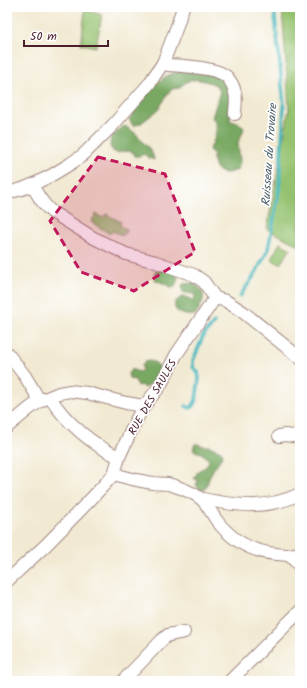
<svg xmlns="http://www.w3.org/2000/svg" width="307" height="688" viewBox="0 0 307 688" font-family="Kalam,sans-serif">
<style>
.green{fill:#95c270;stroke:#70704e}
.forest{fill:#78a862;stroke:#616446}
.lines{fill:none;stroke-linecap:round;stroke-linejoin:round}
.stream{stroke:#4ab9c0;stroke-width:3.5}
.minor-casing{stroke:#9e847e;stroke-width:14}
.minor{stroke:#fff;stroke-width:12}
.marked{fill:#c2185b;fill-opacity:0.2;stroke:#c2185b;stroke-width:3;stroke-dasharray:8 5;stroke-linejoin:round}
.labels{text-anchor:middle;stroke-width:3.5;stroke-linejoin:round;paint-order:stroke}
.street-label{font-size:11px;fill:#4a1f2b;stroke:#fff}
.water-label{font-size:12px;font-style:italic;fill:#4a5d67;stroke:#fff}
</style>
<rect width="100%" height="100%" fill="#fff"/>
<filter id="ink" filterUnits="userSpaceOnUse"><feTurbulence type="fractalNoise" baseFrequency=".025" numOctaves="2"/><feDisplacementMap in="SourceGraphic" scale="8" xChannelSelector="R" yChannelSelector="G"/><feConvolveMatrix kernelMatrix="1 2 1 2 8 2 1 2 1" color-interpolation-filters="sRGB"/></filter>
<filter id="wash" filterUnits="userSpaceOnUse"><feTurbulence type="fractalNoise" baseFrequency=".012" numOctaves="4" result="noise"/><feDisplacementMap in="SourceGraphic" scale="16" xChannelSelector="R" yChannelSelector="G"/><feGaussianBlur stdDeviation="0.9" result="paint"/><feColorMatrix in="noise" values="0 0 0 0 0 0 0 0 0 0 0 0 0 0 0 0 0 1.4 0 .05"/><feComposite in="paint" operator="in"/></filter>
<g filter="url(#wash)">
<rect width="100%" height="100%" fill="#f1e9d1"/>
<g class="green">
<path d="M282 7H300V246L267 229 289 109Z"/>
<path d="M85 10 102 15 96 47 81 44Z"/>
<path d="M96 214 103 218 106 214 121 222 120 226 127 229 123 236 113 231 110 234 91 222Z"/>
<path d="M280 243 291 249 280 264 271 259Z"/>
</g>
<g class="forest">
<path d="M180 71 217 75 229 87 232 104 230 121 238 122 244 128 241 137 238 142 240 161 238 170C229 173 221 176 215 166 213 161 212 158 214 154L209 150C215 140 217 132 216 121L212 118 220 91 216 85C204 80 189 75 180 88L171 89 158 110 141 123 133 126 129 119 133 114 136 108 143 102 147 94 154 86 166 76Z"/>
<path d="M124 126C129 128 136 133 140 138 141 139 142 142 144 143 149 148 153 152 154 160L148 157 144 154 140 156H135L133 152C127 151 123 151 118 153L114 152 110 147 111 137Z"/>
<path d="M159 269 174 272 178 278 175 287 172 288C166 285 163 282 157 281L155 280V271Z"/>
<path d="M192 283C199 286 205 292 203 300 202 303 202 303 200 306 199 308 199 312 196 314 190 318 172 313 175 304 175 302 177 300 179 299 184 294 187 298 192 300L195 297 194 294 187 293 183 292 182 288 183 284Z"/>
<path d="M149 361C155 362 158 363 160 369 158 375 151 385 145 388L140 385 138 386 135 380 129 379 128 373 131 370C134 369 137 373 141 371L142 370V364L144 362Z"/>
<path d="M195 444H198L204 446H209L219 450 223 453C221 461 214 466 211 474 208 479 208 485 204 490H200L196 485 198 481 194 478 199 470C205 468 208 466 209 459 206 458 205 457 203 454 200 452 196 452 193 450L194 446Z"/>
</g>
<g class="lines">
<g class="stream">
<path d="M240 296 254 276 268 250 279 191 284 105 274 7"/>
<path d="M186 406 190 408 192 407 196 400 199 379 198 372 193 367V361L203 336 214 323"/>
</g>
</g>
</g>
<g filter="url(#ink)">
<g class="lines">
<defs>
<g id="minor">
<path d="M163 63 168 65C183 66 214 67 226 76 230 80 234 87 235 93 237 99 235 108 235 114"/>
<path d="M32 185C38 195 42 204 52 212L92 237 126 254 156 262 194 275 204 282 215 298"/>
<path d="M7 193 22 189 32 185 52 175 70 164 83 155 113 125 149 84 163 63 176 29 183 7"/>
<path d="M215 298 226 301 243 312 300 358"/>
<path d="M7 353 25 376 40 401"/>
<path d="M50 397C64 421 94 446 119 457"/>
<path d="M7 427 30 408 40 401 59 393 70 391 87 393 126 403 144 406"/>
<path d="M279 436 285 435 300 437"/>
<path d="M114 474C127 478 139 481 153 483 158 484 163 483 168 484 176 486 186 490 194 494 206 500 209 510 217 521 232 540 252 552 276 554 285 555 292 556 300 552"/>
<path d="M203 499C238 506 266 510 300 494"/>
<path d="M289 555 300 566"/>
<path d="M7 581 46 545 91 499 114 474 119 457 136 420 144 406 160 386 176 355 215 298"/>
<path d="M123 681 162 640 168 635 184 632"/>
<path d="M230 681 300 611"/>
</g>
</defs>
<use href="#minor" class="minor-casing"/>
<use href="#minor" class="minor"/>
</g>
</g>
<path class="marked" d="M98 157 165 174 195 252 134 291 81 272 50 221Z"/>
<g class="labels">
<g class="street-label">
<text transform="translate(152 397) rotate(-60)" y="4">RUE DES SAULES</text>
</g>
<g class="water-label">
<text transform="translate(269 155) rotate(-86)" y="4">Ruisseau du Trovaire</text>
</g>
</g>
<rect width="307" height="688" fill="none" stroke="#fff" stroke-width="24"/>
<path d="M24 40v6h84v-6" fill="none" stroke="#4a1f2b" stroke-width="2"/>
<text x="30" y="40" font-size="12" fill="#4a1f2b" stroke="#ffffff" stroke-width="3" paint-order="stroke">50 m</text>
</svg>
